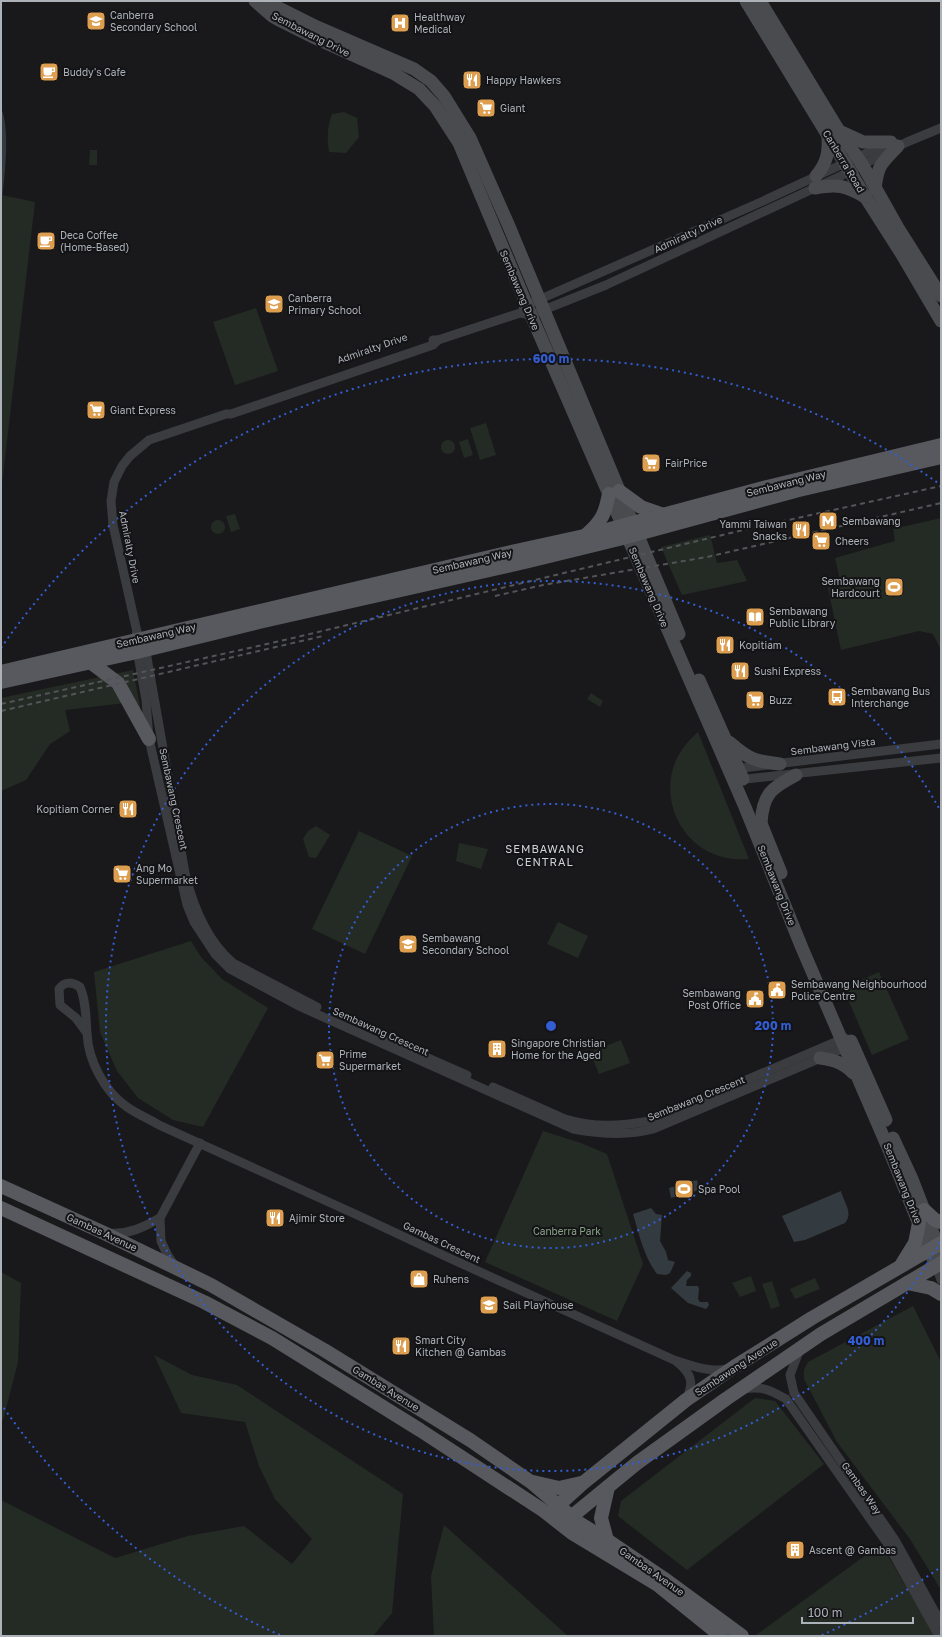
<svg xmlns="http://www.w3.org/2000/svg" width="942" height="1637" viewBox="0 0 942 1637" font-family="'Golos Text',sans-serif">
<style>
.green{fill:#242b24}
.water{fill:#333b40}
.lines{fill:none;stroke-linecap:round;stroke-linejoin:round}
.street{stroke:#3b3c40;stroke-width:9}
.secondary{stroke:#494b4f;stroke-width:13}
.primary{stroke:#57595e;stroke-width:14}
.rail{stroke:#525458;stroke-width:2;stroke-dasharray:5 4;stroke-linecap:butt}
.ring{fill:none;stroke:#335dd3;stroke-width:2;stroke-dasharray:2 4}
.labels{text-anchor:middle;stroke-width:4;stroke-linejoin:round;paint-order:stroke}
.poi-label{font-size:10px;fill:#adb2b9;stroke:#141416;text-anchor:start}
.street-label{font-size:10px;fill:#adb2b9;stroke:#141416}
.park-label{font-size:10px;fill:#88a287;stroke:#141416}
.neighbourhood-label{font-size:11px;letter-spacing:1px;fill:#ced1d6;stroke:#141416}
.centre{fill:#335dd3;stroke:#141416;stroke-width:2}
.ring-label{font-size:12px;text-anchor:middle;font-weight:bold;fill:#335dd3;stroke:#141416;stroke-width:4;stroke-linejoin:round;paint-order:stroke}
</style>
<rect width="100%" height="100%" fill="#19191b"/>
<g class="green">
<path d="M344 112 357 118 359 137 346 153 329 152C327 138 327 127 332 114Z"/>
<path d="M90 150H97V165H89Z"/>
<path d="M2 195 35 202 1 492V205Z"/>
<path d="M256 308 278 371 235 385 213 322Z"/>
<path d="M486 423 496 455 480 460 470 428Z"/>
<path d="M468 439 473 455 464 458 459 442Z"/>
<circle cx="448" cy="447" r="7"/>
<path d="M235 514 240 529 231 532 226 516Z"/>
<path d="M941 518V650L933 634 919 631 841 650 828 588 841 584 835 558 895 541 893 529Z"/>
<circle cx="218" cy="527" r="7"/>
<path d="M710 535 717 563 737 560 747 581 682 595 661 547Z"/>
<path d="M133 670 143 721 125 703 65 710 70 731 50 744 26 780 1 791V698Z"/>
<path d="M591 693 603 701 600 707 587 699Z"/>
<path d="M698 732 749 859C739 860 729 859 719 856 678 843 658 794 678 756 683 747 690 739 698 732Z"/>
<path d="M316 826 330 835 316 858 309 857 303 839 308 831Z"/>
<path d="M359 831 412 856 365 954 312 929Z"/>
<path d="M459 843 488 849 481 869 456 861Z"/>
<path d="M558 922 588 936 578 958 547 944Z"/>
<path d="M191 941 201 957 222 979 268 1008 203 1127 173 1120 138 1098 117 1071 100 1032 94 972Z"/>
<path d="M879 972 909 1039 872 1055 843 988Z"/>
<path d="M621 1040 630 1063 599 1074 590 1052Z"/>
<path d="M543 1131 581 1143 607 1154 643 1264 617 1321 485 1262Z"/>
<path d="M1 1272 21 1283 18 1362 3 1420 1 1421Z"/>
<path d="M751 1276 756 1291 740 1297 732 1283Z"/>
<path d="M815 1278 820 1289 795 1299 790 1289Z"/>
<path d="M772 1281 780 1306 771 1309 762 1284Z"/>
<path d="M913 1306 941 1362V1590L910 1539 837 1442 804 1379V1370L808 1362Z"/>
<path d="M154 1355 192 1375 237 1385 403 1494 392 1613 373 1636H1V1500L115 1558 188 1536 244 1526 292 1564 312 1539 275 1499 259 1466 245 1422 181 1413Z"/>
<path d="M755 1398 775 1401 824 1464 687 1570 618 1516 621 1501Z"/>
<path d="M444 1525 568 1636H434L431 1576Z"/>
<path d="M881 1544 935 1636H758L756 1635Z"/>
</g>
<g class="water">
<path d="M1 108C11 129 4 183 1 207Z"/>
<path d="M697 1180 699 1190 671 1198 669 1188Z"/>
<path d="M841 1191C843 1201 854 1213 845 1223L805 1240 794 1242 782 1216Z"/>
<path d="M651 1208 656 1214 662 1215 660 1241 666 1252 668 1260 675 1262 670 1273 666 1275 657 1274C644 1257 639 1234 633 1214Z"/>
<path d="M687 1271 691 1273V1276L687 1280 686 1286H698L699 1289 698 1299 700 1302H708L709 1305 706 1309 688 1303 671 1288Z"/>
</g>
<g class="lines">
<g class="street">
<path d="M523 309 527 305 761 202 888 143"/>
<path d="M433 340H438L520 313 531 315 606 285 847 173 907 142 941 128"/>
<path d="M438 340 433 345 231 414H226L149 440 130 456 122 466 114 482 111 501 113 525 137 632 135 639 146 700 149 739 187 905 194 922 215 954 230 969 301 1007 573 1129C600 1134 627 1136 653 1129L849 1046"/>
<path d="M145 646 185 873C193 906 206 940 233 963L317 1007"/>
<path d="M734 769 941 744"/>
<path d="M737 780 941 758"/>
<path d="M87 1033 76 1018 60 1005 59 989C64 981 73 982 80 987 86 1001 86 1018 87 1033 88 1060 104 1091 127 1107 137 1114 149 1119 159 1125L366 1219 447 1257 674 1360C691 1365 709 1373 727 1369"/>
<path d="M385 1039 467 1075"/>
<path d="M493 1087 565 1119C594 1128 621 1126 650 1121L845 1038"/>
<path d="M109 1233C128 1235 144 1227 160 1218"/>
<path d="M174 1265 167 1254 161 1241 160 1218 200 1143"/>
<path d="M936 1266 941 1280"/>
<path d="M800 1349 790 1375 794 1393 895 1540 941 1623"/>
<path d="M677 1362C691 1373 695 1383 686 1399"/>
<path d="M744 1389C763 1386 770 1390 786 1399L887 1543 939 1636"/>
</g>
<g class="secondary">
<path d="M255 1 272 16 281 21 313 37 393 73 419 89 435 106 459 143 531 315 745 807 802 948 889 1150 936 1266"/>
<path d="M270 1 277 7 317 27 414 69 431 81 444 96 470 138 508 224 679 634"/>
<path d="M746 1 866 198 901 253 941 321"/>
<path d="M760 1 839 131 862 164 898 228 941 296"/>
<path d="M839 131 863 142H891"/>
<path d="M816 176C827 163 829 152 828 136"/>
<path d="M815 188C836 184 846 185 865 197"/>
<path d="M875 189C878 164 881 164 898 146"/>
<path d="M699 680 743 779"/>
<path d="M729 742C749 759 753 761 780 764"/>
<path d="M760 821 781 873"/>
<path d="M761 823C763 794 771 788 796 775"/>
<path d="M851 1041 886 1120"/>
<path d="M820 1058C834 1060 844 1063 853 1073"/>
<path d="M893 1138 912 1179 941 1254"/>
</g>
<g class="primary">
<path d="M619 491 641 507 664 515"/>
<path d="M586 535C602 521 605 514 609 494"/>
<path d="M90 662 118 683 149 739"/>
<path d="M1 672 511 552 584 536 767 487 941 445"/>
<path d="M1 682 137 652 259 622 529 561 619 539 799 490 941 457"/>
<path d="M1 1186 102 1232 211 1285 324 1350 470 1440 531 1482 579 1523 607 1540 663 1578 742 1636"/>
<path d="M1 1208 204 1302 272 1338 420 1430 544 1511 572 1533 658 1585 721 1636"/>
<path d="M924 1210 935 1220 941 1222"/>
<path d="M902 1264 915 1243 919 1223"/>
<path d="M907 1283 931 1288 941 1294"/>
<path d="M533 1482 559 1488 581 1483"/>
<path d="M552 1511 583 1483 686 1400 734 1367 812 1318 941 1243"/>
<path d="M565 1522 637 1463 726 1399 821 1334 941 1263"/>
<path d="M607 1540 601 1518 608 1487"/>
</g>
<g class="rail">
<path d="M495 596 543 585 707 557 941 503"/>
<path d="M1 704 289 639 739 531 941 486"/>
<path d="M1 711 323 636"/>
</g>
</g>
<g class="ring">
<circle cx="551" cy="1026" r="222"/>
<path d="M940 1242A445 445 0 1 1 940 810"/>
<path d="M938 1569A667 667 0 0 1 822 1635M280 1635A667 667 0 0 1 1 1404M1 648A667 667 0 0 1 938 483"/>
</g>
<defs>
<symbol id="school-square" viewBox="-11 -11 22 22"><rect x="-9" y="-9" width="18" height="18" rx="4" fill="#dd9f4f" stroke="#141416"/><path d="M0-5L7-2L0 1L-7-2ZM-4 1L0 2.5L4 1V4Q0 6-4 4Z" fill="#fff"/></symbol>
<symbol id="hospital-square" viewBox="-11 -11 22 22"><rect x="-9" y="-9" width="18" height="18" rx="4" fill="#dd9f4f" stroke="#141416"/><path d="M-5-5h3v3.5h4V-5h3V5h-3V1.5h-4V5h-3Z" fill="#fff"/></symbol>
<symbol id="cafe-square" viewBox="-11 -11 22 22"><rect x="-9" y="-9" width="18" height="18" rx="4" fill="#dd9f4f" stroke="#141416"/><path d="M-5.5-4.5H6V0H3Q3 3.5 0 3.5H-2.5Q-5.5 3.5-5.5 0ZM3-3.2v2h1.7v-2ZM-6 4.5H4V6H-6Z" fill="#fff"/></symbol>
<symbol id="restaurant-square" viewBox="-11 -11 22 22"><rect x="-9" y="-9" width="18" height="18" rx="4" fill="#dd9f4f" stroke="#141416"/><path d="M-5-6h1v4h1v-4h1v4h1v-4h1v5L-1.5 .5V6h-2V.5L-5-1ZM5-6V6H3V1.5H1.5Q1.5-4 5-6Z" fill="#fff"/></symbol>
<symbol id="supermarket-square" viewBox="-11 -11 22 22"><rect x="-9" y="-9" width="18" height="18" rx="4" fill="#dd9f4f" stroke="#141416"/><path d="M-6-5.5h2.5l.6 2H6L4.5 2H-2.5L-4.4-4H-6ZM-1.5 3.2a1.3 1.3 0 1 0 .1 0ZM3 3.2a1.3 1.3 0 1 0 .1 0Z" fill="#fff"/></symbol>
<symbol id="metro-square" viewBox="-11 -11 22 22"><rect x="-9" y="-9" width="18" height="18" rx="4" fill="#dd9f4f" stroke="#141416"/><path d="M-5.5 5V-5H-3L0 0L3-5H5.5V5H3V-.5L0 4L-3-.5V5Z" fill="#fff"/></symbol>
<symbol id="stadium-square" viewBox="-11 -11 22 22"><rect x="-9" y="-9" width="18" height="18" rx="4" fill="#dd9f4f" stroke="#141416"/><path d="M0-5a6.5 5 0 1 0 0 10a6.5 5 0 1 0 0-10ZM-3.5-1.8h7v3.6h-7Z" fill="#fff"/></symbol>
<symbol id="library-square" viewBox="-11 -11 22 22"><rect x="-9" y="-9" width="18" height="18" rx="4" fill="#dd9f4f" stroke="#141416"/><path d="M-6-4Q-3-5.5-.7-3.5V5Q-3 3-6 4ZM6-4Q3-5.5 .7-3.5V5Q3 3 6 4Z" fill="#fff"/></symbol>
<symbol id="bus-square" viewBox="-11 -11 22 22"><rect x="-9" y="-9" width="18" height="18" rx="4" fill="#dd9f4f" stroke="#141416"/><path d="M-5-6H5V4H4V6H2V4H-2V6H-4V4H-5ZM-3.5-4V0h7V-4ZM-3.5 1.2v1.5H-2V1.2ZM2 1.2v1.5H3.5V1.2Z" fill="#fff"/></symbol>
<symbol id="civic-square" viewBox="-11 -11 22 22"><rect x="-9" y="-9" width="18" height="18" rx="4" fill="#dd9f4f" stroke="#141416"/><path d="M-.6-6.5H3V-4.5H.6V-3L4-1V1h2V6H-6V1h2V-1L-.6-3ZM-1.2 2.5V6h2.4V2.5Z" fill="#fff"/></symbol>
<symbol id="building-square" viewBox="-11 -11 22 22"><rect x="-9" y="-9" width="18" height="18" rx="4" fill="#dd9f4f" stroke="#141416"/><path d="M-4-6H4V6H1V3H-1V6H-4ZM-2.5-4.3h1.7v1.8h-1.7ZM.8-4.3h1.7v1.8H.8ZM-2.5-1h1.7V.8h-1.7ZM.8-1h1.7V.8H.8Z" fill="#fff"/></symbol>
<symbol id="shop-square" viewBox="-11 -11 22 22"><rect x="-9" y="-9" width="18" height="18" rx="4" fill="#dd9f4f" stroke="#141416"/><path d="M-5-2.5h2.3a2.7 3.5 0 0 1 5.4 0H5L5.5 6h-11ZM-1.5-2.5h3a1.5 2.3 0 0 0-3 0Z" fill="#fff"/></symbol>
</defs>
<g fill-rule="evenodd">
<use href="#school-square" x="85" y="10" width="22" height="22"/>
<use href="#hospital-square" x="389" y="12" width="22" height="22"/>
<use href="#cafe-square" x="38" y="61" width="22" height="22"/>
<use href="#restaurant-square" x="461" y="69" width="22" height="22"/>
<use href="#supermarket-square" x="475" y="97" width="22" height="22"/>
<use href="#cafe-square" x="35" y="230" width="22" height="22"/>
<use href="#school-square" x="263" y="293" width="22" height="22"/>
<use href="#supermarket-square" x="85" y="399" width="22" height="22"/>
<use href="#supermarket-square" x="640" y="452" width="22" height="22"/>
<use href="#metro-square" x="817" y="510" width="22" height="22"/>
<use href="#restaurant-square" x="790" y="519" width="22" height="22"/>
<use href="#supermarket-square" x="810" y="530" width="22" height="22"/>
<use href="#stadium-square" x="883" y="576" width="22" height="22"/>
<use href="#library-square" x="744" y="606" width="22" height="22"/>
<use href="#restaurant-square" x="714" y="634" width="22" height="22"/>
<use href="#restaurant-square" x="729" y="660" width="22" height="22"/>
<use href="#bus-square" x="826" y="686" width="22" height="22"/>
<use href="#supermarket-square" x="744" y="689" width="22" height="22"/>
<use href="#restaurant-square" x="117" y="798" width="22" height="22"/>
<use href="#supermarket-square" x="111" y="863" width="22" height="22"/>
<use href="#school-square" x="397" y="933" width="22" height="22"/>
<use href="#civic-square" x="766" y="979" width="22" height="22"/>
<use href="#civic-square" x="744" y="988" width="22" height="22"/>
<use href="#building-square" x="486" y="1038" width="22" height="22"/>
<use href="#supermarket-square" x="314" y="1049" width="22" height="22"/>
<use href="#stadium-square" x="673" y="1178" width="22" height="22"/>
<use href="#restaurant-square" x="264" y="1207" width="22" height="22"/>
<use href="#shop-square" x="408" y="1268" width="22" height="22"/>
<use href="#school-square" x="478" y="1294" width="22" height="22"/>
<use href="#restaurant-square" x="390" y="1335" width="22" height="22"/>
<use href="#building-square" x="784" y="1539" width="22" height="22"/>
</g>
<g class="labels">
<g class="poi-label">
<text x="110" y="19">Canberra<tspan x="110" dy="12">Secondary School</tspan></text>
<text x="414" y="21">Healthway<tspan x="414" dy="12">Medical</tspan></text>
<text x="63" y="76">Buddy's Cafe</text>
<text x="486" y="84">Happy Hawkers</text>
<text x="500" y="112">Giant</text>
<text x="60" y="239">Deca Coffee<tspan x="60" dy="12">(Home-Based)</tspan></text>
<text x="288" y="302">Canberra<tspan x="288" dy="12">Primary School</tspan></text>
<text x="110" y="414">Giant Express</text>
<text x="665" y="467">FairPrice</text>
<text x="842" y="525">Sembawang</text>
<text x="787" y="528" text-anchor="end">Yammi Taiwan<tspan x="787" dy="12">Snacks</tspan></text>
<text x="835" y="545">Cheers</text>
<text x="880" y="585" text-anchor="end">Sembawang<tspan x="880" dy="12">Hardcourt</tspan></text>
<text x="769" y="615">Sembawang<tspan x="769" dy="12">Public Library</tspan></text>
<text x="739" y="649">Kopitiam</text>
<text x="754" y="675">Sushi Express</text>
<text x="851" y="695">Sembawang Bus<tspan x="851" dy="12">Interchange</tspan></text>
<text x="769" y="704">Buzz</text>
<text x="114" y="813" text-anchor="end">Kopitiam Corner</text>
<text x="136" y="872">Ang Mo<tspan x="136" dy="12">Supermarket</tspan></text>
<text x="422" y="942">Sembawang<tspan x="422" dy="12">Secondary School</tspan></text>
<text x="791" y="988">Sembawang Neighbourhood<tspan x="791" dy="12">Police Centre</tspan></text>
<text x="741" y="997" text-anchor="end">Sembawang<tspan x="741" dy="12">Post Office</tspan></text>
<text x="511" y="1047">Singapore Christian<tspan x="511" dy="12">Home for the Aged</tspan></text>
<text x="339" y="1058">Prime<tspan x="339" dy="12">Supermarket</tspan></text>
<text x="698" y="1193">Spa Pool</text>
<text x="289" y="1222">Ajimir Store</text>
<text x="433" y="1283">Ruhens</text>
<text x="503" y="1309">Sail Playhouse</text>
<text x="415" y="1344">Smart City<tspan x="415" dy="12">Kitchen @ Gambas</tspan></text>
<text x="809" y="1554">Ascent @ Gambas</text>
</g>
<g class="street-label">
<text transform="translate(311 34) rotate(27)" y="4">Sembawang Drive</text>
<text transform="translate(844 161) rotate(59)" y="4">Canberra Road</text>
<text transform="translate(688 234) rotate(-25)" y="4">Admiralty Drive</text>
<text transform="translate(520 290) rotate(67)" y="4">Sembawang Drive</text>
<text transform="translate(372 348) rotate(-19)" y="4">Admiralty Drive</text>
<text transform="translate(786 483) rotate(-14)" y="4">Sembawang Way</text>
<text transform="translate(130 547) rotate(79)" y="4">Admiralty Drive</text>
<text transform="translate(472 561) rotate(-13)" y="4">Sembawang Way</text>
<text transform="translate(649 587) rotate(67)" y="4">Sembawang Drive</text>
<text transform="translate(156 635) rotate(-13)" y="4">Sembawang Way</text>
<text transform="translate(833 746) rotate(-7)" y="4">Sembawang Vista</text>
<text transform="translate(174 799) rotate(78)" y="4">Sembawang Crescent</text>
<text transform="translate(777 885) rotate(68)" y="4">Sembawang Drive</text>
<text transform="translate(381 1031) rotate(24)" y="4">Sembawang Crescent</text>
<text transform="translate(696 1098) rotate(-22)" y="4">Sembawang Crescent</text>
<text transform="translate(903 1183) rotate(68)" y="4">Sembawang Drive</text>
<text transform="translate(102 1232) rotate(25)" y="4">Gambas Avenue</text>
<text transform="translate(442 1242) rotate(25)" y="4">Gambas Crescent</text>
<text transform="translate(736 1367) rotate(-33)" y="4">Sembawang Avenue</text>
<text transform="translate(386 1388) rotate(32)" y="4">Gambas Avenue</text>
<text transform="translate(862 1488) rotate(55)" y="4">Gambas Way</text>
<text transform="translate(652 1571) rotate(35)" y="4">Gambas Avenue</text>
</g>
<g class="park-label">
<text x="567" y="1235">Canberra Park</text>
</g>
<g class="neighbourhood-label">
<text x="545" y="853">SEMBAWANG<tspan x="545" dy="13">CENTRAL</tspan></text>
</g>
</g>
<circle cx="551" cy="1026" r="6" class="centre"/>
<g class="ring-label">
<text x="551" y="363">600 m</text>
<text x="773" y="1030">200 m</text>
<text x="866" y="1345">400 m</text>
</g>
<rect width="942" height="1637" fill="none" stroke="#adb2b9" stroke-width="4"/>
<path d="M802 1617v6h111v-6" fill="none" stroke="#adb2b9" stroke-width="2"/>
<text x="808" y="1617" font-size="12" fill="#adb2b9" stroke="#141416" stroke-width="3" paint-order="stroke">100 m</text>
</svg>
